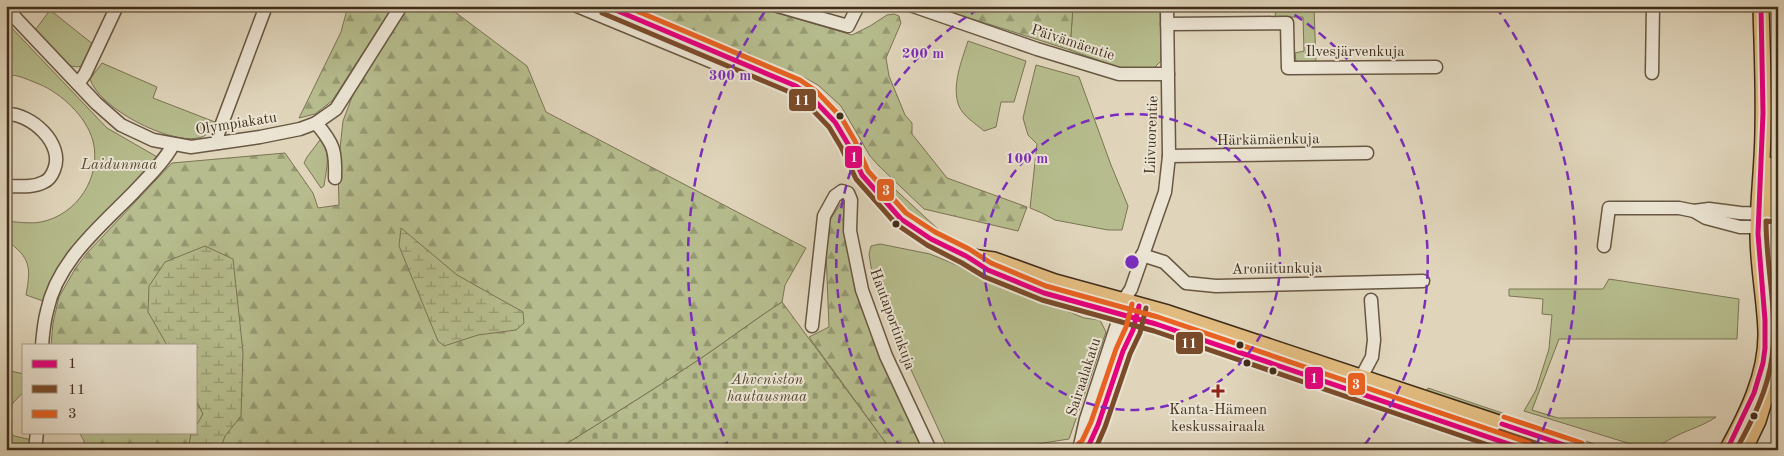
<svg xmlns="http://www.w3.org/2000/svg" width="1784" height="456" viewBox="0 0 1784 456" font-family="'Old Standard TT',serif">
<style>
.green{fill:#b6bc8d;stroke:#7b7454}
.forest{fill:url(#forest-firs);stroke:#7b7454}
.wetland{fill:url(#wetland-marsh);stroke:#7b7454}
.cemetery{fill:url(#cemetery-stones);stroke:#7b7454}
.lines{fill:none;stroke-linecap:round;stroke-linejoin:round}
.minor-casing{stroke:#685742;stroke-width:15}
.major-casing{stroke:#402d1a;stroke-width:18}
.minor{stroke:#ebe4d3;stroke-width:12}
.major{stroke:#e0ba7e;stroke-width:15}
.bus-1-casing{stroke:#ebe4d3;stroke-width:9}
.bus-2-casing{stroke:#ebe4d3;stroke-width:9}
.bus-3-casing{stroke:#ebe4d3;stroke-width:9}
.bus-1{stroke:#e5007d;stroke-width:5}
.bus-2{stroke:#7a4b2a;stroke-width:5}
.bus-3{stroke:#e96222;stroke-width:5}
.ring{fill:none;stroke:#7b2cbf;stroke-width:2.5;stroke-dasharray:9 6}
.bus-dot{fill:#402d1a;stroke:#ebe4d3;stroke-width:2}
.poi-dot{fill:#8f2418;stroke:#ebe4d3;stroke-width:2}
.labels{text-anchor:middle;stroke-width:4;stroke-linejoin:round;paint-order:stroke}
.street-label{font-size:15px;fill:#402d1a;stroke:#ebe4d3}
.park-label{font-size:15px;font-style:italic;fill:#584a31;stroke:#ebe4d3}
.poi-label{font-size:15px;fill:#402d1a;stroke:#ebe4d3}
.centre{fill:#7b2cbf;stroke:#ebe4d3;stroke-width:2.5}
.ring-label{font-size:15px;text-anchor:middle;font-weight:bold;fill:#7b2cbf;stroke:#ebe4d3;stroke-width:4;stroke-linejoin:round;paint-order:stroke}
.line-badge{stroke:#ebe4d3;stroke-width:2}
.badge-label{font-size:14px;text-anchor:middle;font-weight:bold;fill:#fff}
</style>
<defs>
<pattern id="forest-firs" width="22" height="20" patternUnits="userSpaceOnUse" patternTransform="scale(1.25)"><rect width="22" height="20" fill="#b6bc8d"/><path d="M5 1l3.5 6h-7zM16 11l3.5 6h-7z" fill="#959972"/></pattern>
<pattern id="wetland-marsh" width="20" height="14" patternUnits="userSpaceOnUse" patternTransform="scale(1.25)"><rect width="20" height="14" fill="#b6bc8d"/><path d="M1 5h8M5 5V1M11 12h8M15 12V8" fill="none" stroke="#959972"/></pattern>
<pattern id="cemetery-stones" width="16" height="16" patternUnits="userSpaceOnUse" patternTransform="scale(1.25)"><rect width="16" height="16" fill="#b6bc8d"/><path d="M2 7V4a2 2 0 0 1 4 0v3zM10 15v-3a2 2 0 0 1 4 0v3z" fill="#959972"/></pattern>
</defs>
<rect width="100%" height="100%" fill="#e0d5bb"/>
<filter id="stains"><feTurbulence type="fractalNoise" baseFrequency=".004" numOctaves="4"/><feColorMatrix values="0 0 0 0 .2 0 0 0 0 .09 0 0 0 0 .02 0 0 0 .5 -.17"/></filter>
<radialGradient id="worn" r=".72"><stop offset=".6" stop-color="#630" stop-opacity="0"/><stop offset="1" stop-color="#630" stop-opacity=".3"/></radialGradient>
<g class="green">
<path d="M1073 6H1160L1161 61 1154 68 1122 69 1070 50Z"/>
<path d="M1314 7 1316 64 1296 62 1295 53 1304 51 1303 17H1275L1276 8Z"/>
<path d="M50 10 94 45C88 58 87 70 71 66L33 33Z"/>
<path d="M6 22 107 128 159 158 118 203 46 302 26 295C31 267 31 258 6 240V221C17 222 30 224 41 222 77 215 102 177 93 141 86 116 62 94 39 84 28 80 18 74 6 75Z"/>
<path d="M968 41 1026 61 1014 102H1001L996 127 984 131C976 124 963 116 959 106 951 86 962 60 968 41Z"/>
<path d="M102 63 157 87 153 98 215 122C211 129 207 137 198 138 168 144 99 108 90 79Z"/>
<path d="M1036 65 1079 77 1111 165 1128 206 1122 230H1108L1055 220 1042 213 1030 208 1037 144 1028 135 1023 118Z"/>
<path d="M320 140C332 151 326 171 324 186L321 188 304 163 307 157Z"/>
<path d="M886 181 939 230 963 243 962 246C930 231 904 211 881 184Z"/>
<path d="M880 244 930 254 1084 318 1100 320 1106 332 1069 439 1031 445 1023 450H948L895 335 886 306 872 273 869 254 871 246Z"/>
<path d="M1609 279 1739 299 1737 339H1559L1532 410 1558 418 1716 417C1703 426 1690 429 1676 436 1664 442 1660 447 1647 449L1524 411 1536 390 1549 349 1552 315 1542 314 1543 299 1509 296V289H1603Z"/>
<path d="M6 370 24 374V391L13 403 6 423Z"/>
<path d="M1428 388 1612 450H1597L1426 393Z"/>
<path d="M6 427 14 436 32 440 30 450H6Z"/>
</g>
<g class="forest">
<path d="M348 6H393L332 101 315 114 299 118 341 32Z"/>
<path d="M407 6H447L527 66 546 112 806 248 785 285 782 302C754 320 728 340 700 359 656 388 611 416 566 444L544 450H84V441L79 432H196V345H51L53 323 59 297 75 269 87 253 172 163 285 153 313 193 318 208 339 205 338 167 343 121 352 97Z"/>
<path d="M622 6H753L852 35 870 26 887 15 894 14 899 16 901 23 886 58 889 76 905 115 912 123V134L947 178 1027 207 1018 231 924 209 879 166 870 156 841 106 818 85 805 78Z"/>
<path d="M932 6H1073L1070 50Z"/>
<path d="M841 203 848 205 843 224 849 249 925 450H891L809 337 829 327 826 252 829 235 828 223Z"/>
</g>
<g class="wetland">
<path d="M401 228 457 275 523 312 524 323 516 330 478 335 444 346 438 341 399 246Z"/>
<path d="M205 246 233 259 243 352 241 416 225 436 220 450H188L191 434 196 432V426L203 414 196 400V345H167L148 312 149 286 165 262Z"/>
</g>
<path class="cemetery" d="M782 302 891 450H544L566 444C611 416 656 388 700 359 728 340 754 320 782 302Z"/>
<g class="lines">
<defs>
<g id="minor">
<path d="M577 6 727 68"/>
<path d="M778 6 848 26 858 6"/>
<path d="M913 6 1037 49 1119 74H1168"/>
<path d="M6 8 96 103 121 125 153 140 191 147 260 137 300 129 316 123 336 109 401 6"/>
<path d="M1167 24 1287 23 1288 68 1436 67"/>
<path d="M1652 73 1653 6"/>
<path d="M78 84 85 74 117 6"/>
<path d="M6 114C31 113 65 144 54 170 52 175 49 180 44 182 33 188 19 186 6 186"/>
<path d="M316 123C334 144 336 151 335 178"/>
<path d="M218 143V134L266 6"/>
<path d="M1169 156 1367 153"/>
<path d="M1694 211 1706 218 1740 227H1766"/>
<path d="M1604 246 1609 208H1679L1694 211 1709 209 1740 213 1768 214"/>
<path d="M1142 255 1164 262 1186 283 1216 286 1423 281"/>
<path d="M1123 301 1131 289 1165 192 1169 156 1167 6"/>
<path d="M812 326 824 216 835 196 842 191 848 193 851 200 850 231 862 290 886 356 930 450"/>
<path d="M42 345C43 333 44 322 47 311 57 261 101 226 134 192 148 177 163 163 173 145"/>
<path d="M1357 385 1372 357 1374 340 1371 300"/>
<path d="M35 450 37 432"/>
<path d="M1079 450 1086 419 1120 315"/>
<path d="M1082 450 1088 447 1094 436 1123 351 1136 319"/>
</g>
<g id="major">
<path d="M605 6 796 86 811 97 835 122 848 144 862 175 884 201 901 219 931 239 966 256 988 270 1044 293 1156 324 1527 450"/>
<path d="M971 257 994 260 1055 282 1168 313 1580 450"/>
<path d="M1727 450C1747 414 1767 374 1766 332 1765 299 1758 267 1758 234 1758 198 1763 163 1763 128 1764 87 1762 47 1761 6"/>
<path d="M1744 450 1758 421 1777 359 1772 193 1769 165"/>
</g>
</defs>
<use href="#minor" class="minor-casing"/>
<use href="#major" class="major-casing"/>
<use href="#minor" class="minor"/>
<use href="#major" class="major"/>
<defs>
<g id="bus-1">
<path d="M606 6 796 86 811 97 835 122 848 144 862 175 901 219 931 239 966 256 988 270 1044 293 1156 324 1526 450"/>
<path d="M1502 424 1579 450"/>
<path d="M1082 450 1088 447 1098 425 1123 351 1133 330 1139 306"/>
<path d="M1727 450 1754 393 1763 363 1765 348V320L1758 234 1763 113 1761 6"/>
</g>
<g id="bus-2">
<path d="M602 13 792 93 806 103 829 127 841 147 856 179 896 224 927 245 962 263 985 277 1042 300 1154 331 1503 450"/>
<path d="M1500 431 1556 450"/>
<path d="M1095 450 1105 427 1130 354 1140 333 1146 308"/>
<path d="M1736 450C1752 421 1768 390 1772 357 1778 312 1766 266 1766 221L1777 222"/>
</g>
<g id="bus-3">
<path d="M625 6 800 80 816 91 841 117 855 141 868 171 906 213 935 232 969 249 991 263 1046 286 1158 317 1529 443"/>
<path d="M1504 417 1582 443"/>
<path d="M1079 443 1082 441 1091 422 1116 349 1126 327 1132 304"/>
</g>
</defs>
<use href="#bus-1" class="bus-1-casing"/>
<use href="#bus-2" class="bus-2-casing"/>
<use href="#bus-3" class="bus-3-casing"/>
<use href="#bus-1" class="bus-1"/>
<use href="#bus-2" class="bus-2"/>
<use href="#bus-3" class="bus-3"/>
</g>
<g class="ring">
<circle cx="1132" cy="262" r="148"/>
<path d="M902 448A296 296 0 0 1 982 7M1282 7A296 296 0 0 1 1362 448"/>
<path d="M730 450A444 444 0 0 1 768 7M1496 7A444 444 0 0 1 1534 450"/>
</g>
<g class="bus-dot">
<circle cx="840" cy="116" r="4.5"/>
<circle cx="896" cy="224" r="4.5"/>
<circle cx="1240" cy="345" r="4.5"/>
<circle cx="1247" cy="363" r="4.5"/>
<circle cx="1273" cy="371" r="4.5"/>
<circle cx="1754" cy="416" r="4.5"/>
</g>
<path class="poi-dot" d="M1215.5 383.5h5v5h5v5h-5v5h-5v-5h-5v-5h5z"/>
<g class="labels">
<g class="street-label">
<text transform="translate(1073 42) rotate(18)" y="5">Päivämäentie</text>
<text x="1355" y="56">Ilvesjärvenkuja</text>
<text transform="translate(236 123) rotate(-9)" y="5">Olympiakatu</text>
<text transform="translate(1151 135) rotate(-88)" y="5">Liivuorentie</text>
<text transform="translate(1268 139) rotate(-1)" y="5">Härkämäenkuja</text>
<text transform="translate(1277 268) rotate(-1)" y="5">Aroniitunkuja</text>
<text transform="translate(893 319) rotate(70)" y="5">Hautaportinkuja</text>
<text transform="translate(1083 377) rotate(-72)" y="5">Sairaalakatu</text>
</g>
<g class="park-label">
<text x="119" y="169">Laidunmaa</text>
<text x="767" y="384">Ahveniston<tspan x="767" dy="17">hautausmaa</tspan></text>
</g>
<g class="poi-label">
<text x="1218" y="414">Kanta-Hämeen<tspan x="1218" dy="17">keskussairaala</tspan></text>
</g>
</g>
<circle cx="1132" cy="262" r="8" class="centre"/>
<g class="ring-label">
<text x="923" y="58">200 m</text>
<text x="730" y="80">300 m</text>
<text x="1027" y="163">100 m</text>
</g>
<g class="line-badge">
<rect x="788" y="88" width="29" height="24" rx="5" fill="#7a4b2a"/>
<rect x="844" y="145" width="19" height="24" rx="5" fill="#e5007d"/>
<rect x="876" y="178" width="19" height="24" rx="5" fill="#e96222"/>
<rect x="1175" y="331" width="29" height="24" rx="5" fill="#7a4b2a"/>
<rect x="1304" y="366" width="20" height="24" rx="5" fill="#e5007d"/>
<rect x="1347" y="372" width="19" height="24" rx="5" fill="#e96222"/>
</g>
<g class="badge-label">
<text x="802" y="105">11</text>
<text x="854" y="162">1</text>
<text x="886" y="195">3</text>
<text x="1189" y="348">11</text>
<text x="1314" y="383">1</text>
<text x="1356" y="389">3</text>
</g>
<rect width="1784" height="456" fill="none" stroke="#e0d5bb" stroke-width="25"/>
<rect x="8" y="8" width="1769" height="441" fill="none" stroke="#402d1a" stroke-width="2.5"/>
<rect x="12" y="12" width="1759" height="431" fill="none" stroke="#402d1a"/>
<rect x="22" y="344" width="175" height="90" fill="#ebe4d3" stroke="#a79b89"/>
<rect x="32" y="360" width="25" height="8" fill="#e5007d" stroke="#a79b89"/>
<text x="68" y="368" font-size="15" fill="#402d1a">1</text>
<rect x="32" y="385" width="25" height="8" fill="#7a4b2a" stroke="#a79b89"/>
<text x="68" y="394" font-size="15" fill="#402d1a">11</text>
<rect x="32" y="410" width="25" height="8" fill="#e96222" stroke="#a79b89"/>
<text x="68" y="418" font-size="15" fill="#402d1a">3</text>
<rect width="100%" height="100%" filter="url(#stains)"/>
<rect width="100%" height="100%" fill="url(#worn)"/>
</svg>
